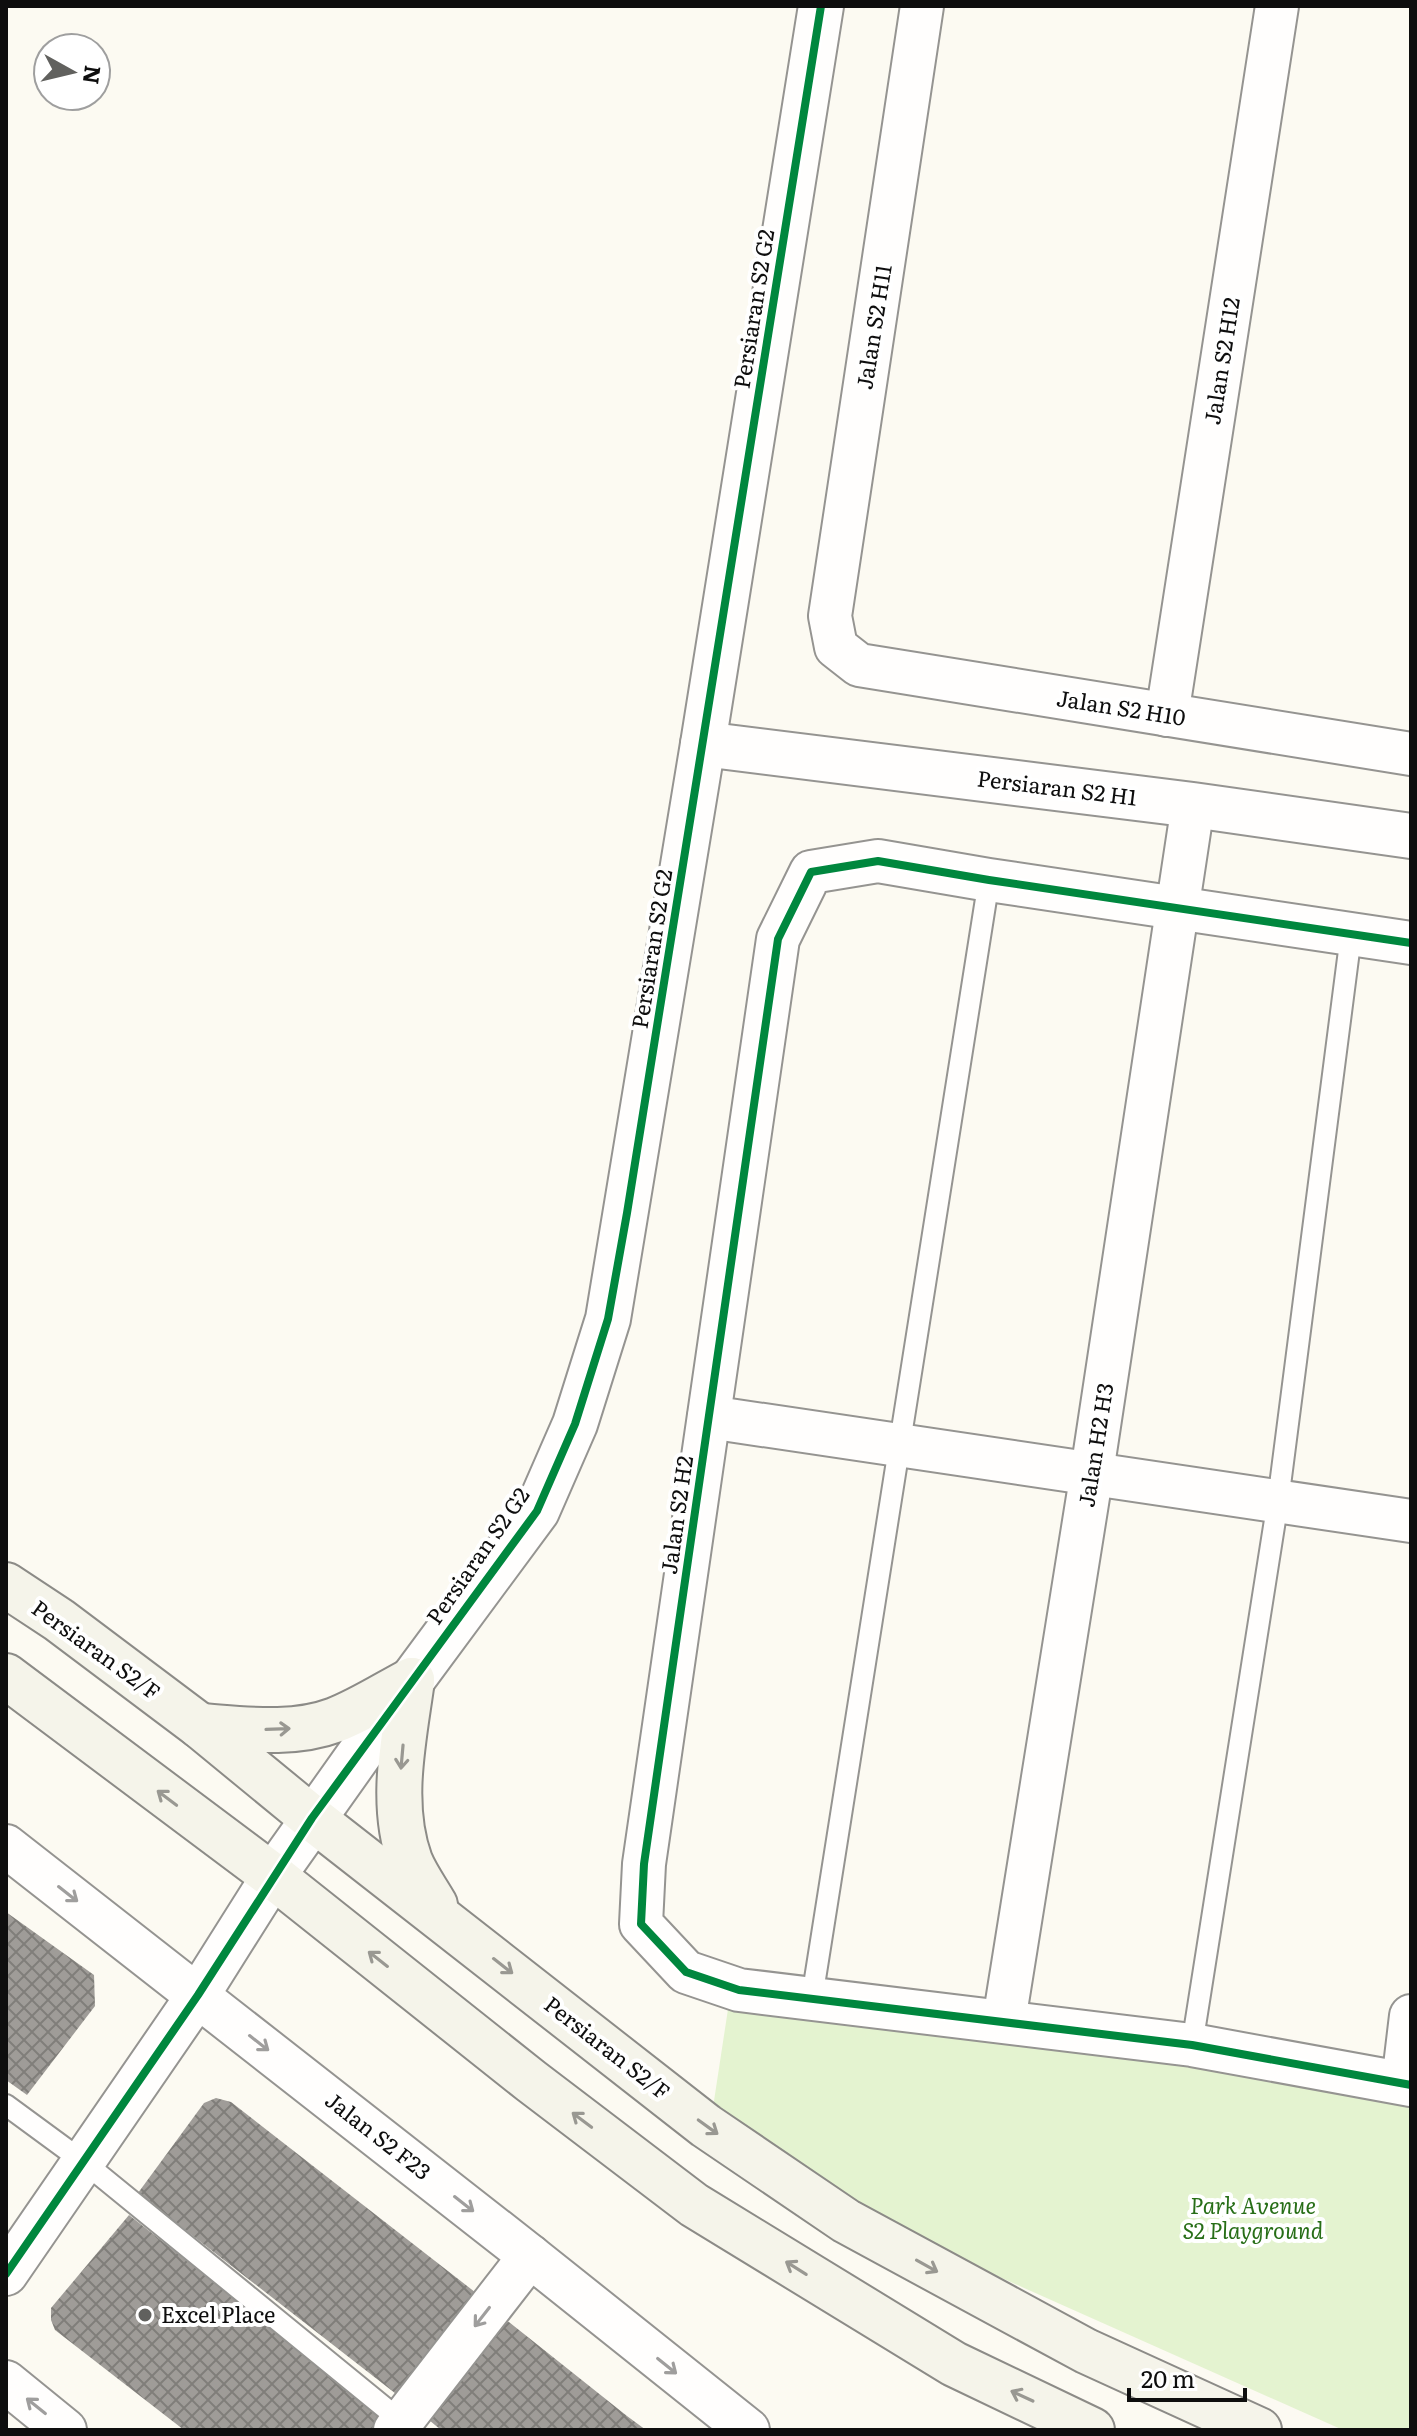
<svg xmlns="http://www.w3.org/2000/svg" width="1417" height="2436" viewBox="0 0 1417 2436" font-family="Literata,serif">
<style>
.park{fill:#e4f3d0}
.building{fill:url(#building-cross-hatch)}
.lines{fill:none;stroke-linecap:round;stroke-linejoin:round}
.service-casing{stroke:#959491;stroke-width:24}
.minor-casing{stroke:#959491;stroke-width:46}
.tertiary-casing{stroke:#959491;stroke-width:48}
.secondary-casing{stroke:#8c8b87;stroke-width:48}
.service{stroke:#fffefd;stroke-width:20}
.minor{stroke:#fffefd;stroke-width:42}
.tertiary{stroke:#fffefd;stroke-width:44}
.secondary{stroke:#f5f4ea;stroke-width:44}
.cycleway-casing{stroke:#fff;stroke-width:13}
.cycleway{stroke:#00873e;stroke-width:8}
.oneway{stroke:#999892}
.oneway2{stroke:#9f9e9d}
.poi-dot{fill:#61615e;stroke:#fff;stroke-width:3}
.labels{text-anchor:middle;stroke-width:8;stroke-linejoin:round;paint-order:stroke}
.street-label{font-size:22px;fill:#0e0e0e;stroke:#fff}
.park-label{font-size:22px;font-style:italic;fill:#276e17;stroke:#fff}
.poi-label{font-size:22px;fill:#0e0e0e;stroke:#fff;text-anchor:start}
</style>
<defs>
<pattern id="building-cross-hatch" width="8" height="8" patternUnits="userSpaceOnUse" patternTransform="scale(2)"><rect width="8" height="8" fill="#9f9c98"/><path d="M0 0l8 8M0 8l8-8" fill="none" stroke="#807e7a"/></pattern>
</defs>
<rect width="100%" height="100%" fill="#fcfaf2"/>
<path class="park" d="M730 1996 1411 2089V2430H1343L849 2210 712 2114Z"/>
<g class="building">
<path d="M6 1912 94 1975 95 2006 27 2095 6 2080Z"/>
<path d="M216 2098 231 2102 480 2296 400 2397 138 2193 204 2103Z"/>
<path d="M129 2215 383 2416 372 2430H184L55 2330 51 2320V2308Z"/>
<path d="M500 2315 627 2416 646 2430H441L423 2415Z"/>
</g>
<g class="lines">
<defs>
<g id="service">
<path d="M812 1998 989 880"/>
<path d="M1192 2045 1278 1501 1351 935"/>
<path d="M6 2105 85 2163 406 2425"/>
</g>
<g id="minor">
<path d="M922 6 830 616 836 647 859 665 1411 754"/>
<path d="M1167 715 1277 6"/>
<path d="M1411 943 989 880 878 861 811 872 778 939 644 1864 641 1924 686 1972 739 1990 1192 2045 1411 2085"/>
<path d="M709 1417 1411 1521"/>
<path d="M6 1846 530 2256 748 2430"/>
<path d="M1004 2021 1092 1472 1193 805"/>
<path d="M1403 2083 1411 2016"/>
<path d="M6 2274 198 1995 273 1876"/>
<path d="M6 2382 65 2430"/>
<path d="M395 2430 530 2256"/>
</g>
<g id="tertiary">
<path d="M703 744 1193 805 1411 836"/>
<path d="M273 1876 412 1680 537 1511 575 1424 608 1319 703 744 821 6"/>
</g>
<g id="secondary">
<path d="M6 1585 59 1620 200 1726 312 1818 706 2126 846 2221 1086 2351 1259 2430"/>
<path d="M6 1676 273 1876 531 2081 694 2205 954 2364 1092 2430"/>
<path d="M412 1680C404 1739 389 1803 410 1861 416 1876 427 1891 435 1905"/>
<path d="M200 1726C244 1729 293 1736 335 1720 361 1710 387 1693 412 1680"/>
</g>
</defs>
<use href="#service" class="service-casing"/>
<use href="#minor" class="minor-casing"/>
<use href="#tertiary" class="tertiary-casing"/>
<use href="#secondary" class="secondary-casing"/>
<use href="#service" class="service"/>
<use href="#minor" class="minor"/>
<use href="#tertiary" class="tertiary"/>
<use href="#secondary" class="secondary"/>
<defs>
<g id="cycleway">
<path d="M1411 943 989 880 878 861 811 872 778 939 644 1864 641 1924 686 1972 739 1990 1192 2045 1411 2085"/>
<path d="M6 2274 198 1995 312 1818 537 1511 575 1424 608 1319 627 1213 821 6"/>
</g>
</defs>
<use href="#cycleway" class="cycleway-casing"/>
<use href="#cycleway" class="cycleway"/>
</g>
<defs><path id="oneway-shaft" d="M-6 0H5M1.5-3L5.5 0L1.5 3" fill="none" stroke-width="1.6" stroke-linecap="round" stroke-linejoin="round" transform="scale(2)"/></defs>
<g class="oneway">
<use href="#oneway-shaft" transform="translate(278 1729) rotate(-2)"/>
<use href="#oneway-shaft" transform="translate(402 1757) rotate(95)"/>
<use href="#oneway-shaft" transform="translate(167 1798) rotate(-143)"/>
<use href="#oneway-shaft" transform="translate(378 1959) rotate(-142)"/>
<use href="#oneway-shaft" transform="translate(503 1966) rotate(38)"/>
<use href="#oneway-shaft" transform="translate(582 2120) rotate(-143)"/>
<use href="#oneway-shaft" transform="translate(708 2127) rotate(36)"/>
<use href="#oneway-shaft" transform="translate(927 2266) rotate(29)"/>
<use href="#oneway-shaft" transform="translate(796 2268) rotate(-148)"/>
<use href="#oneway-shaft" transform="translate(1022 2396) rotate(-155)"/>
</g>
<g class="oneway2">
<use href="#oneway-shaft" transform="translate(68 1894) rotate(38)"/>
<use href="#oneway-shaft" transform="translate(259 2043) rotate(38)"/>
<use href="#oneway-shaft" transform="translate(464 2204) rotate(38)"/>
<use href="#oneway-shaft" transform="translate(482 2317) rotate(128)"/>
<use href="#oneway-shaft" transform="translate(667 2366) rotate(39)"/>
<use href="#oneway-shaft" transform="translate(36 2406) rotate(-141)"/>
</g>
<circle class="poi-dot" cx="145" cy="2315" r="8"/>
<g class="labels">
<g class="street-label">
<text transform="translate(754 309) rotate(-81)" y="8">Persiaran S2 G2</text>
<text transform="translate(874 327) rotate(-81)" y="8">Jalan S2 H11</text>
<text transform="translate(1222 361) rotate(-81)" y="8">Jalan S2 H12</text>
<text transform="translate(1121 708) rotate(9)" y="8">Jalan S2 H10</text>
<text transform="translate(1057 788) rotate(7)" y="8">Persiaran S2 H1</text>
<text transform="translate(652 949) rotate(-81)" y="8">Persiaran S2 G2</text>
<text transform="translate(1096 1445) rotate(-81)" y="8">Jalan H2 H3</text>
<text transform="translate(677 1515) rotate(-82)" y="8">Jalan S2 H2</text>
<text transform="translate(478 1556) rotate(-55)" y="8">Persiaran S2 G2</text>
<text transform="translate(96 1650) rotate(36)" y="8">Persiaran S2/F</text>
<text transform="translate(607 2048) rotate(38)" y="8">Persiaran S2/F</text>
<text transform="translate(378 2136) rotate(38)" y="8">Jalan S2 F23</text>
</g>
<g class="park-label">
<text x="1253" y="2214">Park Avenue<tspan x="1253" dy="25">S2 Playground</tspan></text>
</g>
<g class="poi-label">
<text x="161" y="2323">Excel Place</text>
</g>
</g>
<rect width="1417" height="2436" fill="none" stroke="#0e0e0e" stroke-width="16"/>
<g transform="translate(72 72) rotate(98)"><circle r="38" fill="#ffffff" stroke="#9f9f9f" stroke-width="2"/>
<path d="M0-6L14 30L0 20L-14 30Z" fill="#61615e"/>
<text y="-12" font-size="22" font-weight="bold" text-anchor="middle" fill="#0e0e0e">N</text>
</g>
<path d="M1129 2388v12h116v-12" fill="none" stroke="#0e0e0e" stroke-width="4"/>
<text x="1141" y="2388" font-size="24" fill="#0e0e0e" stroke="#ffffff" stroke-width="6" paint-order="stroke">20 m</text>
</svg>
